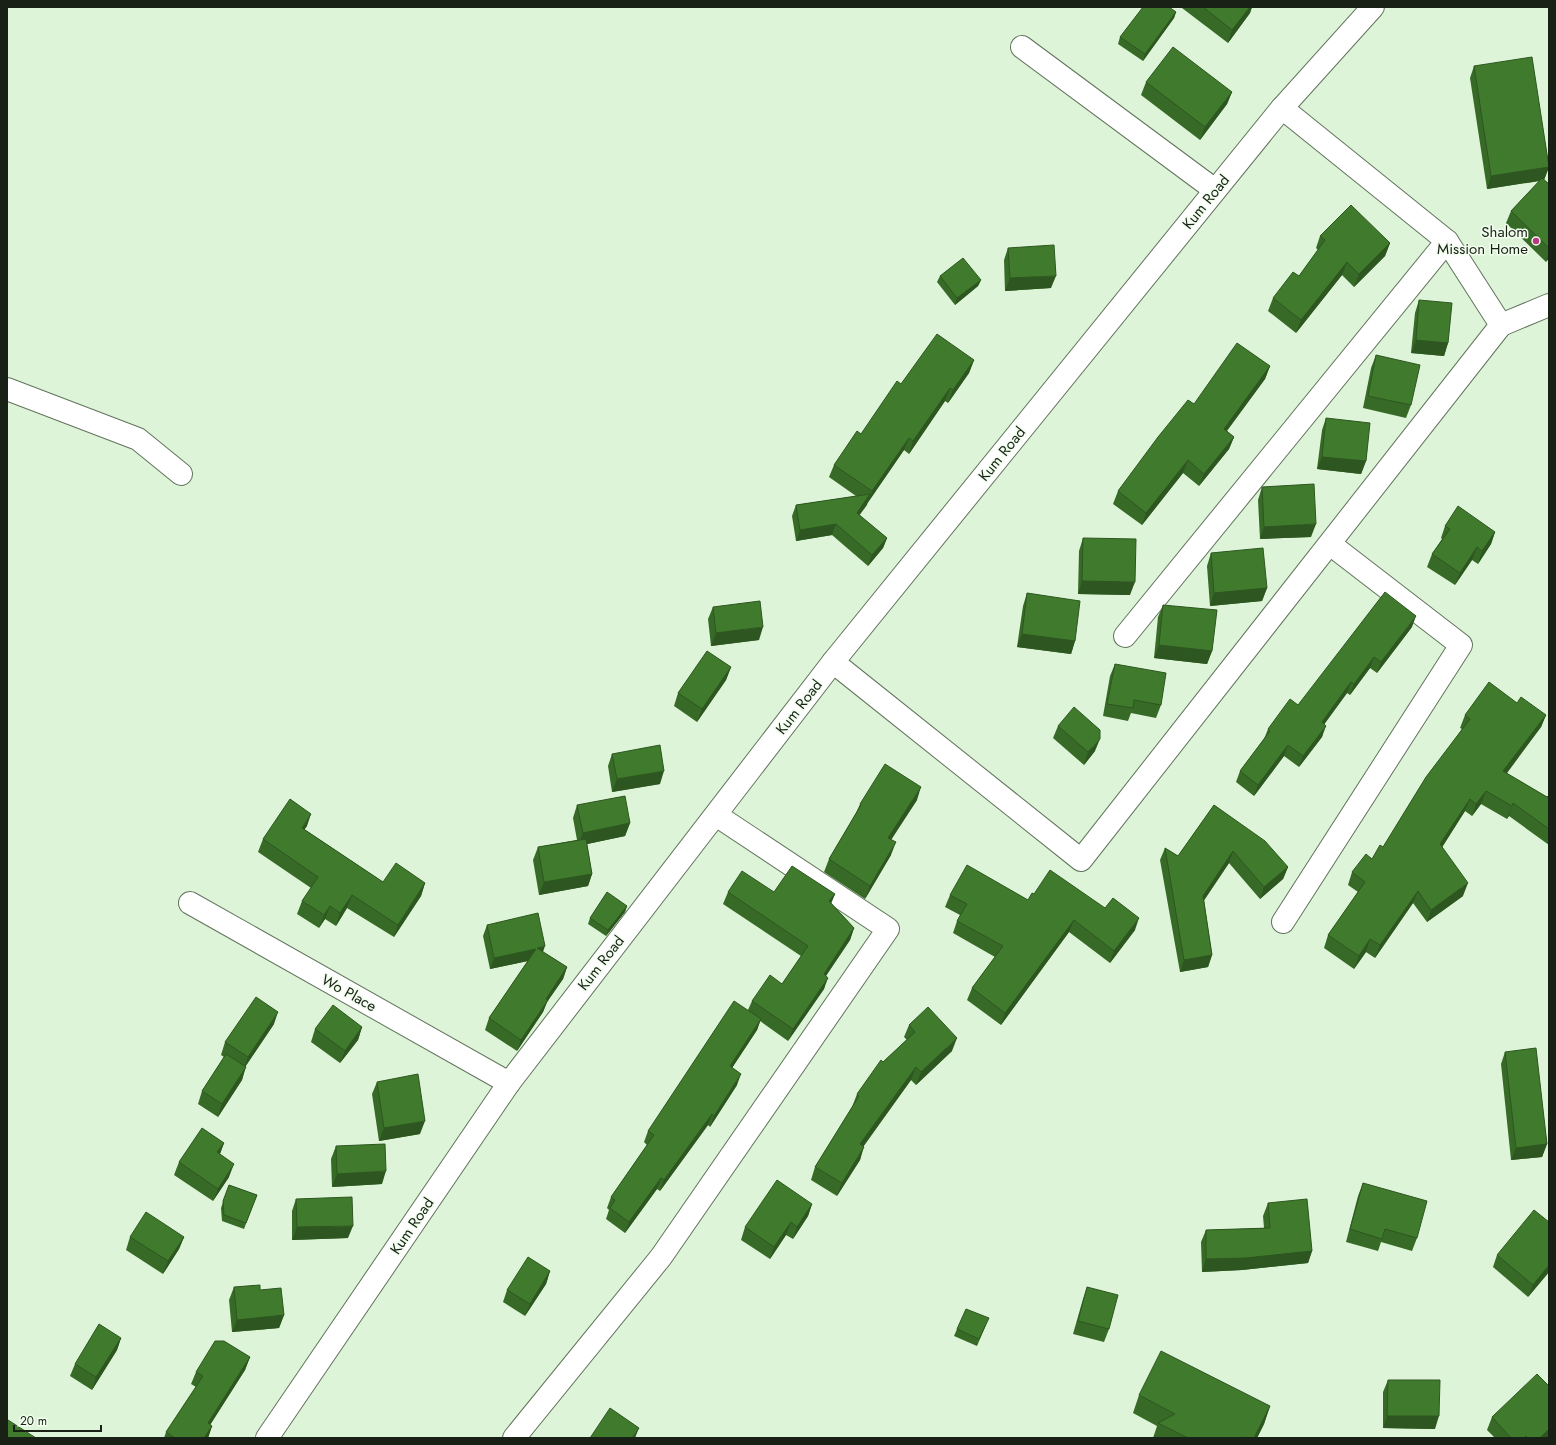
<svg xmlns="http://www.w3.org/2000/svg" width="1556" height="1445" viewBox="0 0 1556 1445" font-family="Jost,sans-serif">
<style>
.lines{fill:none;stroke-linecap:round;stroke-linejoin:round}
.minor-casing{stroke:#61745c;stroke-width:24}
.minor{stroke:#fff;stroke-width:22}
.wall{fill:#376a27}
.shaded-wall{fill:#2d5620}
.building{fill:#407b2d;stroke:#2d5620}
.poi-dot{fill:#b93883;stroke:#f1feee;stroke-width:1.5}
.labels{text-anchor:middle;stroke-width:3;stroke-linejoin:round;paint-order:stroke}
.street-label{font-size:15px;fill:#192117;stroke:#f1feee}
.poi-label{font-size:15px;fill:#192117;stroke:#f1feee;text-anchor:end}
</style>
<rect width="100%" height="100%" fill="#def4d8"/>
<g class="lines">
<defs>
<g id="minor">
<path d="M1022 47 1215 190"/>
<path d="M1501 325 1549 305"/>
<path d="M7 389 138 439 181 474"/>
<path d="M1125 636 1447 241"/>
<path d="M833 662 1081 860 1501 325 1447 241 1282 108"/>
<path d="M190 903 509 1083"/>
<path d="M1283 922 1461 645 1330 544"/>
<path d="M267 1438 509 1083 833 662 1282 108 1373 7"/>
<path d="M514 1438 661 1257 888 929 716 815"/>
</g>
</defs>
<use href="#minor" class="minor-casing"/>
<use href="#minor" class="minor"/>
</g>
<g class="wall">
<path d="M1183 7H1252L1250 13 1228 43 1182 8Z"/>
<path d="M1176 12 1174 18 1143 61 1118 44 1120 37Z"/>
<path d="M1474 66 1549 167 1544 180 1549 184V258L1546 262 1506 223 1511 211 1540 181 1487 189 1470 78Z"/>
<path d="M1146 82 1232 92 1227 104 1200 140 1141 95Z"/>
<path d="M1320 236 1390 243 1385 256 1354 287 1342 275 1296 333 1268 311 1273 298 1299 276 1318 250 1316 248Z"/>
<path d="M1008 248 1051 288 1005 291 1004 260Z"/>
<path d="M940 276 981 280 978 286 955 305 937 282Z"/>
<path d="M1419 300 1448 343 1444 356 1411 353 1415 313Z"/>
<path d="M1376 355 1411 405 1406 418 1363 408 1371 368Z"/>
<path d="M974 360 969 373 948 403 945 401 909 454 904 450 859 515 887 538 883 548 868 566 832 535 796 541 792 516 796 505 856 496 829 477 834 465 861 434 901 384Z"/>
<path d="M1270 366 1265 379 1227 431 1234 437 1229 449 1199 486 1183 473 1142 525 1113 504 1118 491 1194 404Z"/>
<path d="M1326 418 1366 461 1361 474 1317 469 1322 430Z"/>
<path d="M1262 487 1311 537 1260 539 1258 500Z"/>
<path d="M1445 526 1495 532 1491 544 1478 564 1472 560 1455 585 1427 567 1432 554 1442 539 1441 538Z"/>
<path d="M1083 538 1130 595 1078 594 1079 551Z"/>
<path d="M1211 553 1267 588 1262 601 1210 606 1207 566Z"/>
<path d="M1027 593 1075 641 1071 654 1017 647 1023 606Z"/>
<path d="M1163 605 1212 651 1207 664 1154 658 1158 617Z"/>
<path d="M713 607 759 640 711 646 708 619Z"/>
<path d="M1412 627 1377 673 1370 668 1350 695 1347 693 1324 724 1322 737 1299 767 1284 756 1254 796 1236 782 1240 771 1264 739 1268 729 1298 705Z"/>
<path d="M1115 664 1161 705 1156 718 1131 713 1128 721 1103 716 1110 676Z"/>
<path d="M731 667 726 680 697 722 674 706 678 693Z"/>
<path d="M1517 703 1546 715 1541 727 1506 773 1547 797 1549 795V845L1509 816 1507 819 1481 804 1472 816 1465 811 1442 847 1463 896 1427 922 1413 903 1375 958 1366 952 1354 969 1324 948 1328 935 1358 892 1348 885 1352 872 1372 859 1383 847 1462 729 1460 728 1465 715Z"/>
<path d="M1058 726 1095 751 1084 765 1053 738Z"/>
<path d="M612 754 660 784 612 792 608 766Z"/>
<path d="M917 800 891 839V855L865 899 824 872 829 859 856 813 860 804Z"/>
<path d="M577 805 630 823 625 836 587 844 592 874 588 886 539 895 533 860 538 847 577 840 573 818Z"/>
<path d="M1214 805 1288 867 1283 879 1260 899 1229 863 1204 900 1212 955 1208 967 1180 972 1160 860 1165 848 1178 856Z"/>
<path d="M307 826 304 829 383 882 425 883 421 896 394 937 347 908 336 926 325 919 319 928 297 914 302 901 311 888 258 852 263 839Z"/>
<path d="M728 892H774L835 894 831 903 854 928 850 940 826 976 824 989 788 1041 760 1021 757 1030 732 1068 737 1085 710 1127 708 1125 660 1191 657 1189 625 1233 606 1219 609 1210 607 1208 611 1197 647 1145 644 1142 648 1131 748 1010 752 1001 782 984 801 956 723 904Z"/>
<path d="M1034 894 1135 930 1110 963 1069 932 1001 1025 967 1000 972 988 995 957 953 933 957 921 960 915 945 907 950 895 1028 900Z"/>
<path d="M627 906 625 912 606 936 588 924 590 918Z"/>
<path d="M487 925 543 952 567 967 563 979 547 1002 543 1012 517 1051 485 1030 489 1018 528 961 490 969 483 936Z"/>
<path d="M274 1024 245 1067 242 1080 218 1117 198 1104 202 1091 224 1057 221 1055 225 1042Z"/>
<path d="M909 1025 952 1051 916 1085 911 1080 863 1146 860 1160 837 1196 811 1180 815 1167 852 1107 857 1094 883 1062 907 1040 904 1037Z"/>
<path d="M362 1027 358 1040 340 1063 311 1042 315 1029Z"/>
<path d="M1505 1052 1547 1144 1542 1157 1511 1160 1501 1064Z"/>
<path d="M377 1082 420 1134 379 1141 372 1094Z"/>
<path d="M224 1143 220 1154 229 1177 213 1201 174 1175 179 1162Z"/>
<path d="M336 1146 382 1184 332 1187 331 1159Z"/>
<path d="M1363 1183 1417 1238 1412 1251 1381 1242 1378 1251 1346 1242 1358 1196Z"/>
<path d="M229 1185 257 1195 244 1229 222 1221 221 1208Z"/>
<path d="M296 1199 348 1238 292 1240V1211Z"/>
<path d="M1268 1203 1312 1251 1308 1263 1242 1270 1202 1272 1201 1242 1206 1230 1264 1228 1263 1216Z"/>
<path d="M812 1204 808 1216 793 1239 786 1235 770 1259 741 1240 745 1227Z"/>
<path d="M130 1237H184L179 1249 163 1274 126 1250Z"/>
<path d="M1497 1255 1549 1272 1528 1297 1493 1267Z"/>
<path d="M550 1271 546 1284 525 1316 503 1302 507 1290Z"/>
<path d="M234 1287 284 1315 279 1328 232 1332 229 1300Z"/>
<path d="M1087 1287 1109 1329 1104 1342 1073 1334 1083 1299Z"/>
<path d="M986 1325 977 1346 954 1336 957 1329Z"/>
<path d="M121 1338 117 1350 92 1390 70 1376 75 1364Z"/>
<path d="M250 1357 245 1370 210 1425 212 1426 208 1438H164L166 1432 196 1387 191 1384 196 1372Z"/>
<path d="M1388 1380 1435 1429 1383 1428V1392Z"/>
<path d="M1549 1386V1438H1495L1487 1430 1492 1417Z"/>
<path d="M1139 1395 1270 1406 1264 1424 1257 1438H1153L1157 1426 1133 1413Z"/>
</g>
<g class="shaded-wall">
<path d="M1250 7H1252L1250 13 1228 43 1232 30Z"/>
<path d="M1176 12 1174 18 1143 61 1145 54Z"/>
<path d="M1232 92 1227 104 1200 140 1205 127Z"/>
<path d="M1549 167 1544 180 1487 189 1491 176Z"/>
<path d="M1390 243 1385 256 1354 287 1359 274Z"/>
<path d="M1549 252V258L1546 262Z"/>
<path d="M1347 262 1342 275 1296 333 1301 320Z"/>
<path d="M1056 276 1051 288 1005 291 1010 278Z"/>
<path d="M981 280 978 286 955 305 957 298Z"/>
<path d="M1416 340 1448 343 1444 356 1411 353Z"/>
<path d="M974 360 969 373 948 403 953 390Z"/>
<path d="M1270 366 1265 379 1219 441 1224 429Z"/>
<path d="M950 388 945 401 909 454 913 441Z"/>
<path d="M1234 437 1229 449 1199 486 1204 474Z"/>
<path d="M909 438 904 450 867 504 872 491Z"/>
<path d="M1322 457 1366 461 1361 474 1317 469Z"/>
<path d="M1188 460 1183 473 1142 525 1146 513Z"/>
<path d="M870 494 867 505 853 524 857 513Z"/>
<path d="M836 524 832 535 796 541 800 530Z"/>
<path d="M1316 524 1311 537 1260 539 1264 527Z"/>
<path d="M1495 532 1491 544 1478 564 1482 551Z"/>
<path d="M887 538 883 548 868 566 872 555Z"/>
<path d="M1477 547 1472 560 1455 585 1460 573Z"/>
<path d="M1082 581 1135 582 1130 595 1078 594Z"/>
<path d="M1267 588 1262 601 1210 606 1214 593Z"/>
<path d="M1416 616 1412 627 1377 673 1381 662Z"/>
<path d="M763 627 759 640 711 646 716 633Z"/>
<path d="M1022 634 1075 641 1071 654 1017 647Z"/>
<path d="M1159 645 1212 651 1207 664 1154 658Z"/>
<path d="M1374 657 1370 668 1350 695 1354 684Z"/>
<path d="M731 667 726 680 697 722 702 709Z"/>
<path d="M1351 682 1347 693 1318 733 1322 722Z"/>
<path d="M1546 715 1541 727 1499 784 1503 771Z"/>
<path d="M1326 726 1322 737 1299 767 1303 756Z"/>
<path d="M1100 739 1095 751 1084 765 1088 752Z"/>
<path d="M1288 745 1284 756 1254 796 1258 785Z"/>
<path d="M664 771 660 784 612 792 617 779Z"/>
<path d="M921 787 917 800 884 851 888 838Z"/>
<path d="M1486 791 1481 804 1472 816 1476 804Z"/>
<path d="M1470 799 1465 811 1436 857 1440 844Z"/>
<path d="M1513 803 1509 816 1507 819 1512 806Z"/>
<path d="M311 814 307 826 297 840 302 828Z"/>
<path d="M630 823 625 836 578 846 583 833Z"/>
<path d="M896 842 891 855 865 899 870 886Z"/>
<path d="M1233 851 1229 863 1199 908 1203 896Z"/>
<path d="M1288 867 1283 879 1260 899 1264 887Z"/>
<path d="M592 874 588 886 539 895 544 882Z"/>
<path d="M425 883 421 896 394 937 398 925Z"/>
<path d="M1468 883 1463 896 1427 922 1431 910Z"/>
<path d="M1418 891 1413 903 1375 958 1380 945Z"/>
<path d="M835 894 830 906 829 901Z"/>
<path d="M352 895 347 908 336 926 340 913Z"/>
<path d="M330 906 325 919 319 928 324 915Z"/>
<path d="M627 906 625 912 606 936 608 930Z"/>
<path d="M1139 918 1135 930 1110 963 1114 951Z"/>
<path d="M1074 920 1069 932 1001 1025 1005 1013Z"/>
<path d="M854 928 850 940 819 986 824 974Z"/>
<path d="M1370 939 1366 952 1354 969 1359 956Z"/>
<path d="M545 946 541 958 537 948Z"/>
<path d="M536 949 532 960 490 969 494 958Z"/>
<path d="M1212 955 1208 967 1180 972 1184 960Z"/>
<path d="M567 967 563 979 547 1002 543 1012 517 1051 521 1040 546 999Z"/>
<path d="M828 978 824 989 788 1041 793 1029Z"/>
<path d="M278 1012 274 1024 243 1070 248 1057Z"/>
<path d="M761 1019 757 1030 726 1077 730 1066Z"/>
<path d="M362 1027 358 1040 340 1063 345 1051Z"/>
<path d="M957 1038 952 1051 916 1085 921 1072Z"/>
<path d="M246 1067 242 1080 218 1117 222 1104Z"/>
<path d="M916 1067 911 1080 856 1157 860 1144Z"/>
<path d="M741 1074 737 1085 710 1127 714 1116Z"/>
<path d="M712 1114 708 1125 660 1191 664 1180Z"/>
<path d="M425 1121 420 1134 379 1141 384 1128Z"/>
<path d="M224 1143 219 1156 217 1152Z"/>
<path d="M1547 1144 1542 1157 1511 1160 1516 1148Z"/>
<path d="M864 1147 860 1160 837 1196 842 1183Z"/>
<path d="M234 1164 229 1177 213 1201 218 1189Z"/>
<path d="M386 1171 382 1184 332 1187 337 1174Z"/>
<path d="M661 1178 657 1189 625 1233 629 1222Z"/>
<path d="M812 1204 808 1216 793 1239 797 1227Z"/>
<path d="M791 1222 786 1235 770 1259 774 1247Z"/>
<path d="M353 1226 348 1238 292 1240 297 1227Z"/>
<path d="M184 1237 179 1249 163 1274 168 1261Z"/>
<path d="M1312 1251 1308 1263 1242 1270 1202 1272 1206 1259Z"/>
<path d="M1549 1265V1272L1528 1297 1533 1285Z"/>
<path d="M550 1271 546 1284 525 1316 530 1304Z"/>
<path d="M284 1315 279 1328 232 1332 237 1320Z"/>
<path d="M121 1338 117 1350 92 1390 96 1377Z"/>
<path d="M250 1357 245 1370 203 1436 208 1423Z"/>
<path d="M1270 1406 1264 1424 1257 1438H1254Z"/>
<path d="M1387 1416H1439L1435 1429 1383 1428Z"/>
<path d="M212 1426 208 1438H204Z"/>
<path d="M639 1428 635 1438H632Z"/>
<path d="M1549 1429V1438H1540Z"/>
</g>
<g class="building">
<path d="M1143 7H1169L1176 12 1145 54 1120 37Z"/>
<path d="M1203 7H1250L1232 30Z"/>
<path d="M1173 47 1232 92 1205 127 1146 82Z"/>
<path d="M1532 57 1549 167 1491 176 1474 66Z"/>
<path d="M1542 178 1549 184V248L1511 211Z"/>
<path d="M1351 205 1390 243 1359 274 1347 262 1301 320 1273 298 1293 272 1299 276 1325 240 1320 236Z"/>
<path d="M1054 245 1056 276 1010 278 1008 248Z"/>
<path d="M963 258 981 280 957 298 940 276Z"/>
<path d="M1419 300 1452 303 1448 343 1416 340Z"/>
<path d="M937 334 974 360 953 390 950 388 913 441 909 438 872 491 834 465 857 431 861 434 897 381 901 384Z"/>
<path d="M1237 343 1270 366 1224 429 1234 437 1204 474 1188 460 1146 513 1118 491 1158 437 1188 400 1194 404Z"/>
<path d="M1376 355 1420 365 1411 405 1368 396Z"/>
<path d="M1326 418 1370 423 1366 461 1322 457Z"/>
<path d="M1314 484 1316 524 1264 527 1262 487Z"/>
<path d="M870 494 857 513 887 538 872 555 836 524 800 530 796 505Z"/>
<path d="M1458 506 1495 532 1482 551 1477 547 1460 573 1432 554 1450 529 1445 526Z"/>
<path d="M1083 538 1136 539 1135 582 1082 581Z"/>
<path d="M1263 548 1267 588 1214 593 1211 553Z"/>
<path d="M1385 592 1416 616 1381 662 1374 657 1354 684 1351 682 1322 722 1326 726 1303 756 1288 745 1258 785 1240 771 1270 731 1268 729 1290 699 1298 705Z"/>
<path d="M1027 593 1080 601 1075 641 1022 634Z"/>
<path d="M760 601 763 627 716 633 713 607Z"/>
<path d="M1163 605 1217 610 1212 651 1159 645Z"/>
<path d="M707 651 731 667 702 709 678 693Z"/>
<path d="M1115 664 1166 673 1161 705 1134 700 1133 708 1107 704Z"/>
<path d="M1489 682 1517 703 1521 697 1546 715 1503 771 1547 797 1549 795V829L1513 803 1512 806 1486 791 1476 804 1470 799 1440 844 1468 883 1431 910 1418 891 1380 945 1370 939 1359 956 1328 935 1365 882 1352 872 1366 854 1372 859 1380 845 1383 847 1426 777 1470 719 1465 715Z"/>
<path d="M1074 707 1100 730V739L1088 752 1058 726Z"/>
<path d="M660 745 664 771 617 779 612 754Z"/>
<path d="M885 764 921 787 888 838 896 842 870 886 829 859 861 805 860 804Z"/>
<path d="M625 796 630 823 583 833 577 805Z"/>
<path d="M290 799 311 814 302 828 383 882 396 863 425 883 398 925 352 895 340 913 330 906 324 915 302 901 318 877 263 839Z"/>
<path d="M1214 805 1265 841 1288 867 1264 887 1233 851 1203 896 1212 955 1184 960 1165 848 1178 856Z"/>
<path d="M586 839 592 874 544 882 538 847Z"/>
<path d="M967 865 1028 900 1032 893 1034 894 1050 870 1105 908 1113 898 1139 918 1114 951 1074 920 1005 1013 972 988 1003 946 957 921 967 904 950 895Z"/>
<path d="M792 866 835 894 829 901 854 928 824 974 828 978 793 1029 752 1001 770 975 782 984 808 946 728 892 742 871 774 892Z"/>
<path d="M607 892 627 906 608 930 590 918Z"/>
<path d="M538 913 545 946 537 948 567 967 546 999 548 1000 521 1040 489 1018 536 949 494 958 487 925Z"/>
<path d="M256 997 278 1012 248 1057 225 1042Z"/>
<path d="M734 1001 761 1019 730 1066 741 1074 714 1116 712 1114 664 1180 661 1178 629 1222 610 1208 615 1200 611 1197 654 1135 648 1131Z"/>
<path d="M333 1005 362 1027 345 1051 315 1029Z"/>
<path d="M928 1007 957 1038 921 1072 916 1067 860 1144 864 1147 842 1183 815 1167 859 1096 857 1094 881 1060 883 1062 915 1032 909 1025Z"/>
<path d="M1536 1048 1547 1144 1516 1148 1505 1052Z"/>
<path d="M226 1054 246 1067 222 1104 202 1091Z"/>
<path d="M418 1074 425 1121 384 1128 377 1082Z"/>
<path d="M202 1128 224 1143 217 1152 234 1164 218 1189 179 1162Z"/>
<path d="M385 1144 386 1171 337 1174 336 1146Z"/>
<path d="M777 1180 812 1204 797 1227 791 1222 774 1247 745 1227Z"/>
<path d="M1363 1183 1427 1201 1417 1238 1385 1229 1382 1239 1350 1229Z"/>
<path d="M229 1185 257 1195 246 1223 224 1215 223 1201Z"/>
<path d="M352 1197 353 1226 297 1227 296 1199Z"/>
<path d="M1307 1199 1312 1251 1246 1258 1206 1259V1230L1270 1228 1268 1203Z"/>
<path d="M1534 1210 1549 1222V1265L1533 1285 1497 1255Z"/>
<path d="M146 1212 184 1237 168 1261 130 1237Z"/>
<path d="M528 1257 550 1271 530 1304 507 1290Z"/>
<path d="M260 1285V1290L281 1288 284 1315 237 1320 234 1287Z"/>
<path d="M1087 1287 1118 1295 1109 1329 1078 1321Z"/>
<path d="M966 1309 989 1318 979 1339 957 1329Z"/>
<path d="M99 1324 121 1338 96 1377 75 1364Z"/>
<path d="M215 1341H224L250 1357 208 1423 212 1426 204 1438H175L166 1432 203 1376 196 1372Z"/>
<path d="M1161 1351 1270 1406 1254 1438H1249L1246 1437V1438H1188L1158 1423 1175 1414 1139 1395Z"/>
<path d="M1537 1374 1549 1386V1429L1540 1438H1528L1526 1436 1525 1438H1511L1492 1417Z"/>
<path d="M1388 1380H1440L1439 1416H1387Z"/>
<path d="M610 1408 639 1428 632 1438H590Z"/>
<path d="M8 1420 36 1438H7V1421Z"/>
</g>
<circle class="poi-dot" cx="1536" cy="241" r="4"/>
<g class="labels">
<g class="street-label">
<text transform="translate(1206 202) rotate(-51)" y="5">Kum Road</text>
<text transform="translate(1002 454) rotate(-51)" y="5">Kum Road</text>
<text transform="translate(799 707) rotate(-52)" y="5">Kum Road</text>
<text transform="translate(601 963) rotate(-52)" y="5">Kum Road</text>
<text transform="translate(349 993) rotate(29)" y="5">Wo Place</text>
<text transform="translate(412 1226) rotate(-56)" y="5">Kum Road</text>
</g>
<g class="poi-label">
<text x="1528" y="237">Shalom<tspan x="1528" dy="17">Mission Home</tspan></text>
</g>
</g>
<rect width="1556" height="1445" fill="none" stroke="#192117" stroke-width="16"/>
<path d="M14 1425v6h87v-6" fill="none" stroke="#192117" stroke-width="2"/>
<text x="20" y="1425" font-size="12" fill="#192117" stroke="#f1feee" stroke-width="3" paint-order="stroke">20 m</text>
</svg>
